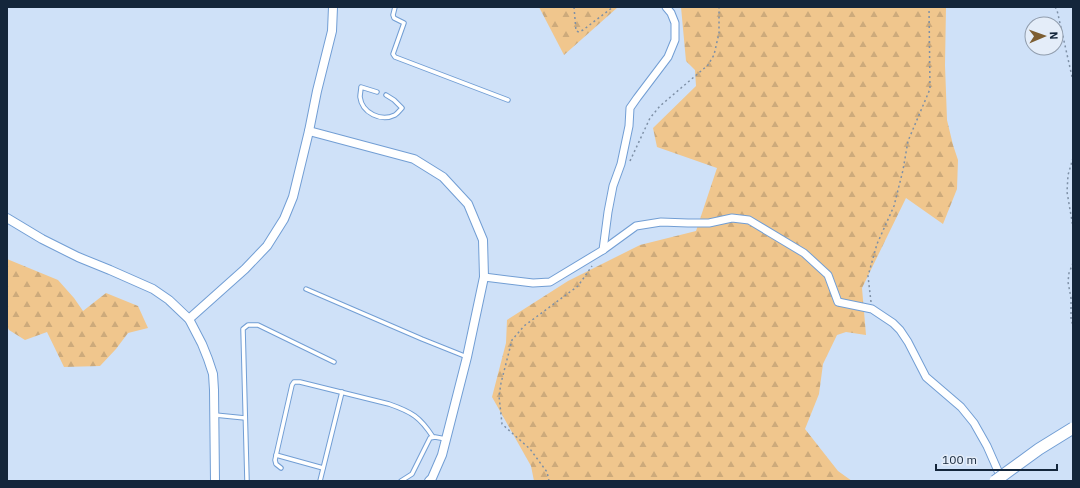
<svg xmlns="http://www.w3.org/2000/svg" width="1080" height="488" viewBox="0 0 1080 488" font-family="'IBM Plex Sans',sans-serif">
<style>
.forest{fill:url(#forest-firs)}
.lines{fill:none;stroke-linecap:round;stroke-linejoin:round}
.service-casing{stroke:#729ed4;stroke-width:5.5}
.minor-casing{stroke:#729ed4;stroke-width:9}
.tertiary-casing{stroke:#729ed4;stroke-width:10}
.path{stroke:#7e90a6;stroke-width:1.5;stroke-dasharray:2 3;stroke-linecap:butt}
.service{stroke:#fff;stroke-width:3.5}
.minor{stroke:#fff;stroke-width:7}
.tertiary{stroke:#fff;stroke-width:8}
.primary-bridge-casing{stroke:#729ed4;stroke-width:13;stroke-linecap:butt}
.primary-bridge{stroke:#fff;stroke-width:11}
</style>
<defs>
<pattern id="forest-firs" width="22" height="20" patternUnits="userSpaceOnUse"><rect width="22" height="20" fill="#f0c68d"/><path d="M5 1l3.5 6h-7zM16 11l3.5 6h-7z" fill="#cdaa7b"/></pattern>
</defs>
<rect width="100%" height="100%" fill="#cfe1f8"/>
<g class="forest">
<path d="M539 7H618L564 55Z"/>
<path d="M681 7H946L945 65 947 120 953 145 958 160 957 189 943 224 906 198 862 288 866 335 846 332 837 335 823 364 819 394 805 429 838 471 852 481H534L531 466 492 397 506 343 507 320 568 281 640 245 696 231 717 168 657 147 653 128 696 86 695 70 686 61Z"/>
<path d="M7 259 58 280 74 298 83 311 106 293 138 306 148 328 128 333 116 349 100 366 64 367 47 332 25 340 9 330 7 326Z"/>
</g>
<g class="lines">
<defs>
<g id="service">
<path d="M395 7 393 15 394 18 404 23 393 54 395 57 508 100"/>
<path d="M377 92 361 87C361 90 360 94 360 97 362 113 381 122 395 115 398 113 400 110 402 108L394 100 386 95"/>
<path d="M306 289 422 339 467 357"/>
<path d="M215 415 245 418"/>
<path d="M276 455 323 468"/>
<path d="M281 468 276 464 275 460 292 385 294 382H300L389 404C412 412 420 417 433 437"/>
<path d="M247 481 243 329 248 325H258L334 362"/>
<path d="M320 481 342 392"/>
<path d="M401 481 412 474 430 438 435 437 446 439"/>
</g>
<g id="minor">
<path d="M603 250 608 212 613 186 621 164 629 126 630 108 637 98 668 57 675 40V23L671 13 666 7"/>
<path d="M484 277 533 283 550 282 603 250 636 226 661 222 688 223H709L732 218 749 220 804 253 828 275 838 302 872 309 893 323 900 330 908 342 926 377 961 407 974 423 987 446 1002 480"/>
</g>
<g id="tertiary">
<path d="M309 131 414 159 443 177 468 204 483 240 484 277 467 357 442 455 432 478 429 481"/>
<path d="M7 218 42 239 78 257 110 270 153 289 169 300 189 319 202 344 208 359 213 374 214 390 215 481"/>
<path d="M189 319 245 269 267 246 284 219 293 197 309 131 317 91 332 31 333 7"/>
</g>
</defs>
<use href="#service" class="service-casing"/>
<use href="#minor" class="minor-casing"/>
<use href="#tertiary" class="tertiary-casing"/>
<g class="path">
<path d="M574 7 576 31 579 32 583 30 613 7"/>
<path d="M1055 7 1057 10 1073 81"/>
<path d="M1073 158 1068 175 1067 192 1073 227"/>
<path d="M630 161 650 118 660 106 708 65 714 55 719 33V7"/>
<path d="M1073 263 1069 273 1068 282 1071 298V318L1073 326"/>
<path d="M871 302 868 276 877 244 894 206 903 170 908 141 930 89 929 7"/>
<path d="M549 481 547 472 530 449 502 424 499 396 501 383 512 340 524 326 578 286 592 266"/>
</g>
<use href="#service" class="service"/>
<use href="#minor" class="minor"/>
<use href="#tertiary" class="tertiary"/>
<defs>
<path id="primary-bridge" d="M995 481 1039 449 1073 428"/>
</defs>
<use href="#primary-bridge" class="primary-bridge-casing"/>
<use href="#primary-bridge" class="primary-bridge"/>
</g>
<rect width="1080" height="488" fill="none" stroke="#14263b" stroke-width="16"/>
<g transform="translate(1044 36) rotate(88)"><circle r="19" fill="#e4edf9" stroke="#919dad"/>
<path d="M0-3L7 15L0 10L-7 15Z" fill="#7d5e32"/>
<text y="-6" font-size="11" font-weight="bold" text-anchor="middle" fill="#14263b">N</text>
</g>
<path d="M936 464v6h121v-6" fill="none" stroke="#14263b" stroke-width="2"/>
<text x="942" y="464" font-size="12" fill="#14263b" stroke="#e4edf9" stroke-width="3" paint-order="stroke">100 m</text>
</svg>
